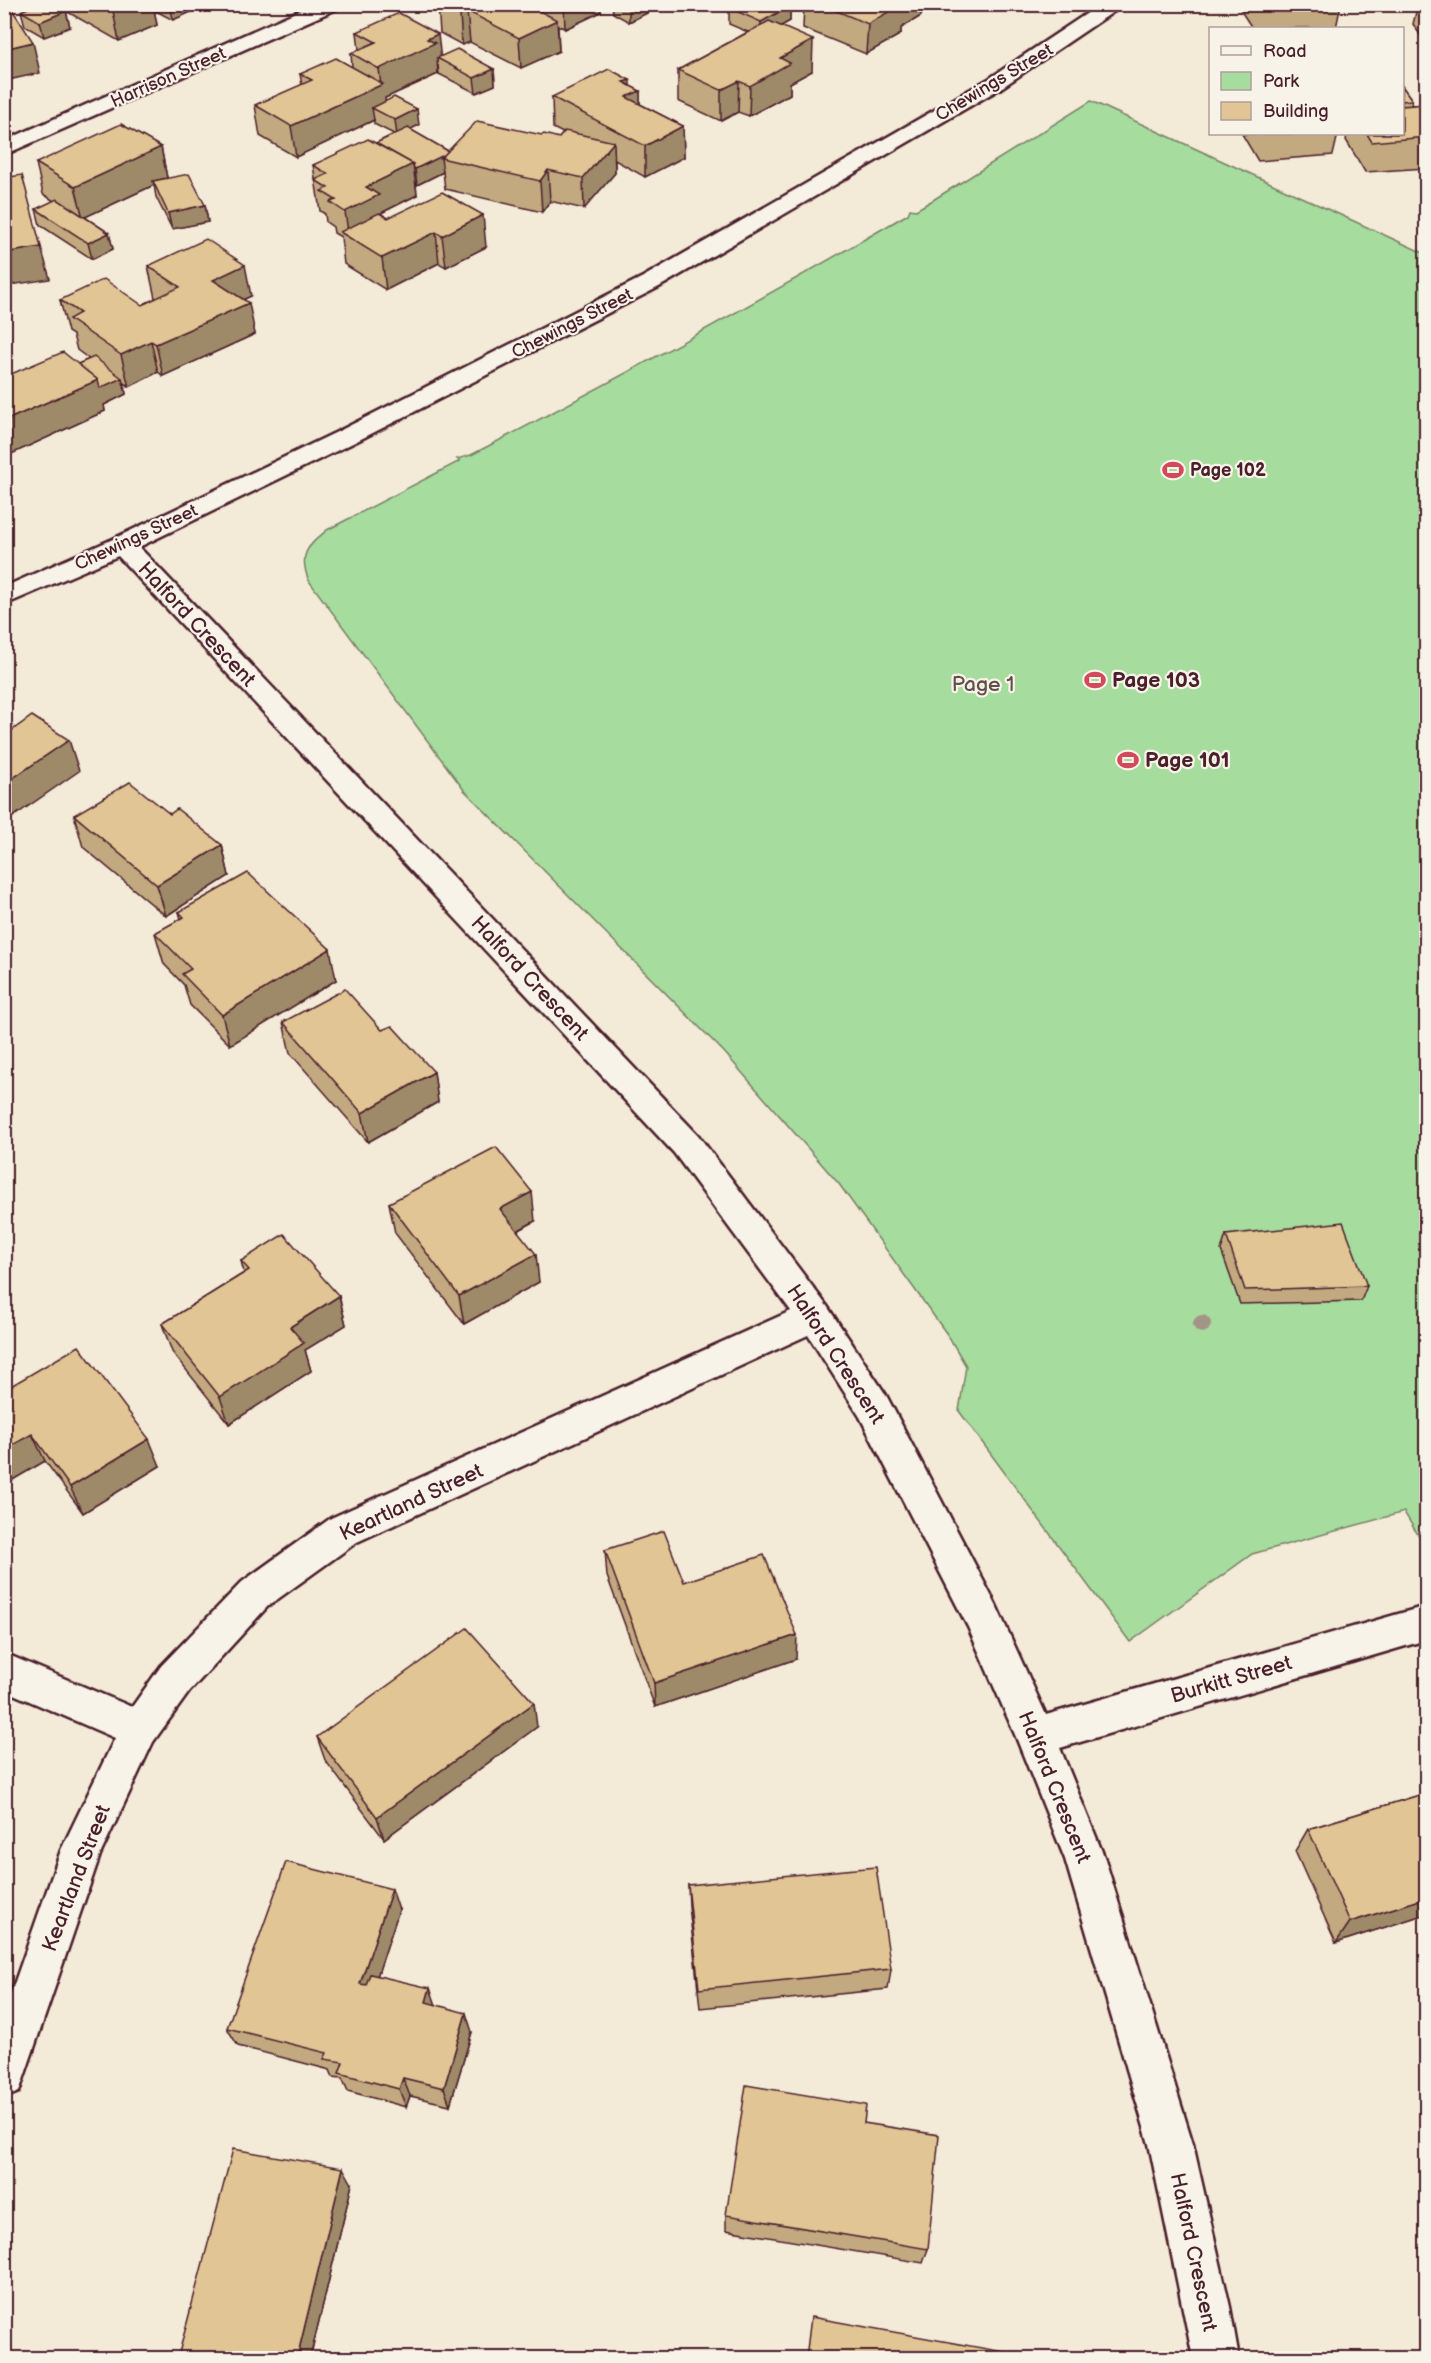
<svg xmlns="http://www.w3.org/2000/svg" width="1431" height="2363" viewBox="0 0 1431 2363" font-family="'Balsamiq Sans',sans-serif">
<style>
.green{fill:#a6dc9e;stroke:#787e64;stroke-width:1.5}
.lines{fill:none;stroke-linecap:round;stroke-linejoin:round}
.minor-casing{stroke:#4a1f2b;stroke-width:5}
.minor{fill:#f7f3e8;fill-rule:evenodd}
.tree{fill:#a39488}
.wall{fill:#c2a980;stroke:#4a1f2b;stroke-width:1.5}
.shaded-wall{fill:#9e8a68;stroke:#4a1f2b;stroke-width:1.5}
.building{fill:#e1c595;stroke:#4a1f2b;stroke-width:1.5}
.labels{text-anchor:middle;stroke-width:4.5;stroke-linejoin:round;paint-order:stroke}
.far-street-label{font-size:18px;fill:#4a1f2b;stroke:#f7f3e8}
.far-poi-label{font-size:18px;font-weight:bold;fill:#4a1f2b;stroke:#f7f3e8;text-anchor:start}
.street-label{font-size:21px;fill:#4a1f2b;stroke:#f7f3e8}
.poi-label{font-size:21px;font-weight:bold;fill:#4a1f2b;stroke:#f7f3e8;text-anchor:start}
.park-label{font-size:21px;fill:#614e48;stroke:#f7f3e8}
</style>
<rect width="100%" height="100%" fill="#f3ead7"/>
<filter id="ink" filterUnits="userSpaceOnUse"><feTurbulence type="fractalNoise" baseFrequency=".0167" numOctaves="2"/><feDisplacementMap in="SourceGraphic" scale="12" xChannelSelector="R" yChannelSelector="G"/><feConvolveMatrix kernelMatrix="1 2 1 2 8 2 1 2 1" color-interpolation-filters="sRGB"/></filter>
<g filter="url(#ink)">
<path class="green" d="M1091 101 1426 254V1548L1404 1512 1252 1554 1130 1642 959 1411 966 1366 949 1337 839 1184 724 1052 464 790 309 581C298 554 307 547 327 530L460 461 457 459 471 455C619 379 764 298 908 214L910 209 916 210 933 200Z"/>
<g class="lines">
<defs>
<g id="minor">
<path d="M314 4H342L339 8 4 155V141Z"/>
<path d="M1101 4H1125L1001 88 659 287 359 440 139 547 698 1135 827 1306 886 1395 996 1605 1046 1715 1426 1606V1640L1060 1748 1105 1859 1193 2144 1230 2307 1239 2358H1193L1149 2144 1065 1859 1016 1737 968 1627 860 1417 808 1335 357 1542 268 1606 189 1692 153 1742 100 1855 19 2092 4 2098V2013L61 1850 115 1738 4 1690V1653L132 1707 161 1666 242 1582 331 1518 791 1311 674 1153 118 556 4 605V587L113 539 341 430 643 277 987 80Z"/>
</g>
</defs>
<use href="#minor" class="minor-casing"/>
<use href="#minor" class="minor"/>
</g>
<circle class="tree" cx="1202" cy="1324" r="9"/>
<g class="wall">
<path d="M37 4H209L173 20 154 10 157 25 119 41 66 11 70 27 44 37 25 26 21 11Z"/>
<path d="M438 4H600L601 12 565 29 558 25 559 51 521 68 470 42 462 45 440 33Z"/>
<path d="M612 4H647V13L629 22 613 13Z"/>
<path d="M804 4H922L921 16 901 28V34L866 54 803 28Z"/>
<path d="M1242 4H1341L1336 28H1252L1241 11Z"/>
<path d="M1418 4H1426V44L1413 24Z"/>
<path d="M790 6V21L781 26 812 71 790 83V94L749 116 738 112 721 121 678 101V70L748 32 729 24V8Z"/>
<path d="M357 32 440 57 494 69 495 85 476 93 439 74 438 65V74L385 98V101L419 125 409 129 448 151 542 135 559 138 563 133 553 128 552 97 630 86 640 91V104L683 126 684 157 645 177 615 160V173L584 209 550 201 542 212 445 189 443 172 417 185 416 184 417 195 381 213 382 214 388 218 486 247 446 267 439 263 386 290 344 264 341 237 334 233 333 227 326 222 325 214 320 211 313 165 376 143 394 134 374 124V120L296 157 260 136 255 105 302 85 300 74 352 67 351 53 359 50Z"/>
<path d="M1402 86 1412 100 1411 105 1426 104V168L1365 172 1346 140 1347 134H1402Z"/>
<path d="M1242 134H1338L1333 155 1258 161Z"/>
<path d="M161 147 167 178 205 205 208 222 172 229 156 197 154 185 85 217 109 233 113 249 92 259 40 225 36 209 54 201 43 194 36 163Z"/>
<path d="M148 266 251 296 244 299 255 334 163 376 158 372 129 387 124 383 126 394 104 405 105 411 7 456 4 454V377L78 364 89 359 77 350 73 335 68 332 60 300 142 305 156 298H155Z"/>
<path d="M170 814 222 845 229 876 166 916 83 847 74 815Z"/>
<path d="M179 912 336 980 230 1045 190 1005 184 985 164 964 155 933 181 919Z"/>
<path d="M283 1022 382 1030 434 1072 438 1102 368 1142 290 1053Z"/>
<path d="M389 1203 535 1221 518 1231 539 1282 464 1324 395 1233Z"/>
<path d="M1226 1235 1367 1286 1361 1301 1240 1304 1221 1250Z"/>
<path d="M241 1261 339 1296 346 1325 305 1350 311 1371 229 1424 172 1352 162 1324 244 1273Z"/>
<path d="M4 1390 160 1466 83 1513 45 1461 4 1485Z"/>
<path d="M605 1550 684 1582 796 1659 655 1707 607 1576Z"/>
<path d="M537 1727 384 1839 325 1760 317 1737Z"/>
<path d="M1426 1793V1914L1336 1943 1295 1851 1308 1829Z"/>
<path d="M688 1885 891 1969 888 1989 700 2008 689 1906Z"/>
<path d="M399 1910 377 1976 436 2005 472 2032 450 2105 410 2096 406 2107 348 2091 342 2078 333 2077 330 2070 238 2046 227 2028Z"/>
<path d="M864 2123 928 2249 923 2263 726 2230V2215Z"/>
<path d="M352 2184 310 2358H184L179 2353Z"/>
</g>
<g class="shaded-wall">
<path d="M129 4H153L157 25 119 41 113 11Z"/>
<path d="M170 4H209L173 20Z"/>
<path d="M564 4H600L601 12 565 29Z"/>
<path d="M632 4H647V13L629 22V6Z"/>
<path d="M896 4H922L921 16 901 28V34L866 54 868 24Z"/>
<path d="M790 6V21L760 38 761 22Z"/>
<path d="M66 11 70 27 44 37 40 22Z"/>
<path d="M467 11 470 42 462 45 460 15Z"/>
<path d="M557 20 559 51 521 68 519 38Z"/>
<path d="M438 34 441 60 437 58 438 74 385 98 387 114 372 108 374 120 296 157 291 126 381 85 379 69 427 39Z"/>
<path d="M813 40 812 71 790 83V94L749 116 750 86 780 58Z"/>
<path d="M33 42 40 73 4 81V49Z"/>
<path d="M494 69 495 85 476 93 474 78Z"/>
<path d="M630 80V95L640 91V121L627 112 623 82Z"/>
<path d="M739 81 738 112 721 121V90Z"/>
<path d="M417 109 419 125 397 136 395 120Z"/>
<path d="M683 126 684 157 645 177V146Z"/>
<path d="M614 142 615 173 584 209 583 178Z"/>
<path d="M161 147 167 178 153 181 154 185 83 218 75 187Z"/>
<path d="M450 152 441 158 443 172 417 185 415 169Z"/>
<path d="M413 164 417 195 381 213 383 227 349 238 345 212 366 187Z"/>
<path d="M548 170 550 201 542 212 540 181Z"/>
<path d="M205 205 208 222 172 229 168 213Z"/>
<path d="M483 215 486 247 446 267 442 236Z"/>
<path d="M436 232 439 263 386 290 382 258Z"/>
<path d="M109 233 113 249 92 259 88 243Z"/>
<path d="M41 247 50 279 4 286V253Z"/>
<path d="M245 265 251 296 219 311 213 280Z"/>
<path d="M249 303 255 334 163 376 156 344Z"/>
<path d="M151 341 158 372 129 387 121 355Z"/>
<path d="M122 378 126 394 104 405 105 411 7 456 4 448V421L98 380Z"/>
<path d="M69 740 79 771 4 823V784Z"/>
<path d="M222 845 229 876 166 916 157 885Z"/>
<path d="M330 949 336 980 230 1045 222 1015Z"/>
<path d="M434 1072 438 1102 368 1142 362 1113Z"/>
<path d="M532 1192 535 1221 504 1238 500 1209Z"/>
<path d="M536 1254 539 1282 464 1324 459 1296Z"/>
<path d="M339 1296 346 1325 305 1350 311 1371 229 1424 220 1397 290 1327Z"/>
<path d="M32 1434 45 1461 4 1485V1450Z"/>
<path d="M149 1439 160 1466 83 1513 70 1487Z"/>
<path d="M797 1635 796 1659 655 1707 654 1683Z"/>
<path d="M534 1703 537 1727 384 1839 377 1817Z"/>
<path d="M392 1889 399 1910 368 2004 360 1984Z"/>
<path d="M1426 1898V1914L1336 1943 1350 1922Z"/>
<path d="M430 1988 437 2008 426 2002Z"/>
<path d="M466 2013 472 2032 450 2105 444 2088Z"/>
<path d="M403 2078 410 2096 406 2107 399 2089Z"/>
<path d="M343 2168 352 2184 310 2358H297Z"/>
</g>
<g class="building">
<path d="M37 4H55L66 11 40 22 21 11Z"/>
<path d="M101 4H129L113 11Z"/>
<path d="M440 4H526L557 20 519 38 467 11 460 15Z"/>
<path d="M736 4H787L790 6 761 22 729 8Z"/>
<path d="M820 4H902L868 24Z"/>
<path d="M10 6 33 42 4 49V8Z"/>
<path d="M399 13 438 34 427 39 435 43 379 69 351 53 376 42 357 32Z"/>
<path d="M769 21 813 40 780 58 790 63 750 86 739 81 721 90 678 70Z"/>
<path d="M457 49 494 69 474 78 437 58Z"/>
<path d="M336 58 383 84 291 126 255 105 312 80 300 74Z"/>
<path d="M609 69 630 80 623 82 640 91 626 97 683 126 645 146 552 97Z"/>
<path d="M1402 86 1412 100 1402 101Z"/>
<path d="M394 97 417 109 395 120 372 108Z"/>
<path d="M1426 104V137L1372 142 1367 134H1402V106Z"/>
<path d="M477 121 542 135 544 134 559 138 565 131 614 142 583 178 548 170 540 181 441 158Z"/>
<path d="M121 124 161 147 75 187 36 163Z"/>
<path d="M408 128 448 151 444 155 415 169 414 168 413 164 376 143Z"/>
<path d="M368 139 413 164 366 187 379 195 345 212 330 202 336 200 321 191 328 188 315 180 328 174 313 165Z"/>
<path d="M189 174 205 205 168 213 153 181Z"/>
<path d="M22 175 41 247 4 253V178Z"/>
<path d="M442 192 483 215 442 236 436 232 382 258 340 232 379 213 388 218Z"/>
<path d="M57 199 109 233 88 243 36 209Z"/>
<path d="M206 239 245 265 213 280 249 303 156 344 151 341 121 355 69 319 80 313 60 300 104 279 142 305 180 287 148 266Z"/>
<path d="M63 352 98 380 4 421V377Z"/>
<path d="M94 357 122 378 100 388 98 380 78 364Z"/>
<path d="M32 716 69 740 4 784V727L11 731Z"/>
<path d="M130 782 170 814 177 809 222 845 157 885 74 815Z"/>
<path d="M248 873 330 949 222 1015 182 974 191 969 155 933 184 917 179 912Z"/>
<path d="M345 989 382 1030 392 1026 434 1072 362 1113 283 1022Z"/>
<path d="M496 1147 532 1192 500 1209 536 1254 459 1296 389 1203Z"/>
<path d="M1343 1222 1367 1286 1245 1290 1226 1235Z"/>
<path d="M284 1234 339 1296 290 1327 304 1343 220 1397 162 1324 249 1270 241 1261Z"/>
<path d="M79 1346 149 1439 70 1487 32 1434 4 1450V1390Z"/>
<path d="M664 1531 684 1582 764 1555 797 1635 654 1683 605 1550Z"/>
<path d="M467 1628 534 1703 377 1817 317 1737Z"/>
<path d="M1426 1793V1898L1350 1922 1308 1829Z"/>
<path d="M286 1862 392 1889 360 1984 366 1985 370 1974 430 1988 426 2002 466 2013 444 2088 403 2078 399 2089 339 2073 343 2062 324 2059 327 2053 227 2028Z"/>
<path d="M876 1867 891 1969 699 1989 688 1885Z"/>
<path d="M746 2085 866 2105 864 2123 939 2135 928 2249 726 2215Z"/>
<path d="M233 2149 343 2168 297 2358H207L179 2353Z"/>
<path d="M811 2317 1004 2352 1003 2358H806Z"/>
</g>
</g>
<defs>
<symbol id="stadium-bare" viewBox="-9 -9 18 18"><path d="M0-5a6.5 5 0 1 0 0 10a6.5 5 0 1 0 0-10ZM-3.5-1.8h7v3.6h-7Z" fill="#d1495b" stroke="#f7f3e8" stroke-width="2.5" paint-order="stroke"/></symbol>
</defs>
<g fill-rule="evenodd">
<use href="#stadium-bare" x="1158" y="455" width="30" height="30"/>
<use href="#stadium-bare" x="1080" y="665" width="30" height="30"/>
<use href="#stadium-bare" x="1113" y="745" width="30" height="30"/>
</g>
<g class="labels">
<g class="far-street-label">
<text transform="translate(168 77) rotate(-24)" y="6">Harrison Street</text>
<text transform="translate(994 82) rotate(-31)" y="6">Chewings Street</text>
<text transform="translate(572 323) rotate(-27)" y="6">Chewings Street</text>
<text transform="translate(136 537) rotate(-25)" y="6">Chewings Street</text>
</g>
<g class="far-poi-label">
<text x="1190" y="476">Page 102</text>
</g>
<g class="street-label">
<text transform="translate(197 624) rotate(47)" y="7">Halford Crescent</text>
<text transform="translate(530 978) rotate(47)" y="7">Halford Crescent</text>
<text transform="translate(836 1354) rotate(57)" y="7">Halford Crescent</text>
<text transform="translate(411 1502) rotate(-25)" y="7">Keartland Street</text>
<text transform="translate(1231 1679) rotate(-16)" y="7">Burkitt Street</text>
<text transform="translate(1055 1787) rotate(68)" y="7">Halford Crescent</text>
<text transform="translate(76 1878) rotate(-69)" y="7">Keartland Street</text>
<text transform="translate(1194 2252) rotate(78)" y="7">Halford Crescent</text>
</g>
<g class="poi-label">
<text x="1112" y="687">Page 103</text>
<text x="1145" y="767">Page 101</text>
</g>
<g class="park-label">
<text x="983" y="691">Page 1</text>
</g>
</g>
<rect width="1431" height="2363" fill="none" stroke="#f7f3e8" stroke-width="24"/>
<rect x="12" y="12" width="1407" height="2339" fill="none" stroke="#4a1f2b" stroke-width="2" filter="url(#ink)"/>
<rect x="1209" y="27" width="195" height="108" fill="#f7f3e8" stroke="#b29e9c" stroke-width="1.5"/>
<rect x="1221" y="46" width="30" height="9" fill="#f7f3e8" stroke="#b29e9c" stroke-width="1.5"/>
<text x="1263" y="57" font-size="18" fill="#4a1f2b">Road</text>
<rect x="1221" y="72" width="30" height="18" fill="#a6dc9e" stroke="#b29e9c" stroke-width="1.5"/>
<text x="1263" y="87" font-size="18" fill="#4a1f2b">Park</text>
<rect x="1221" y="102" width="30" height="18" fill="#e1c595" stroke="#b29e9c" stroke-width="1.5"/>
<text x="1263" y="117" font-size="18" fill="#4a1f2b">Building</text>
</svg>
